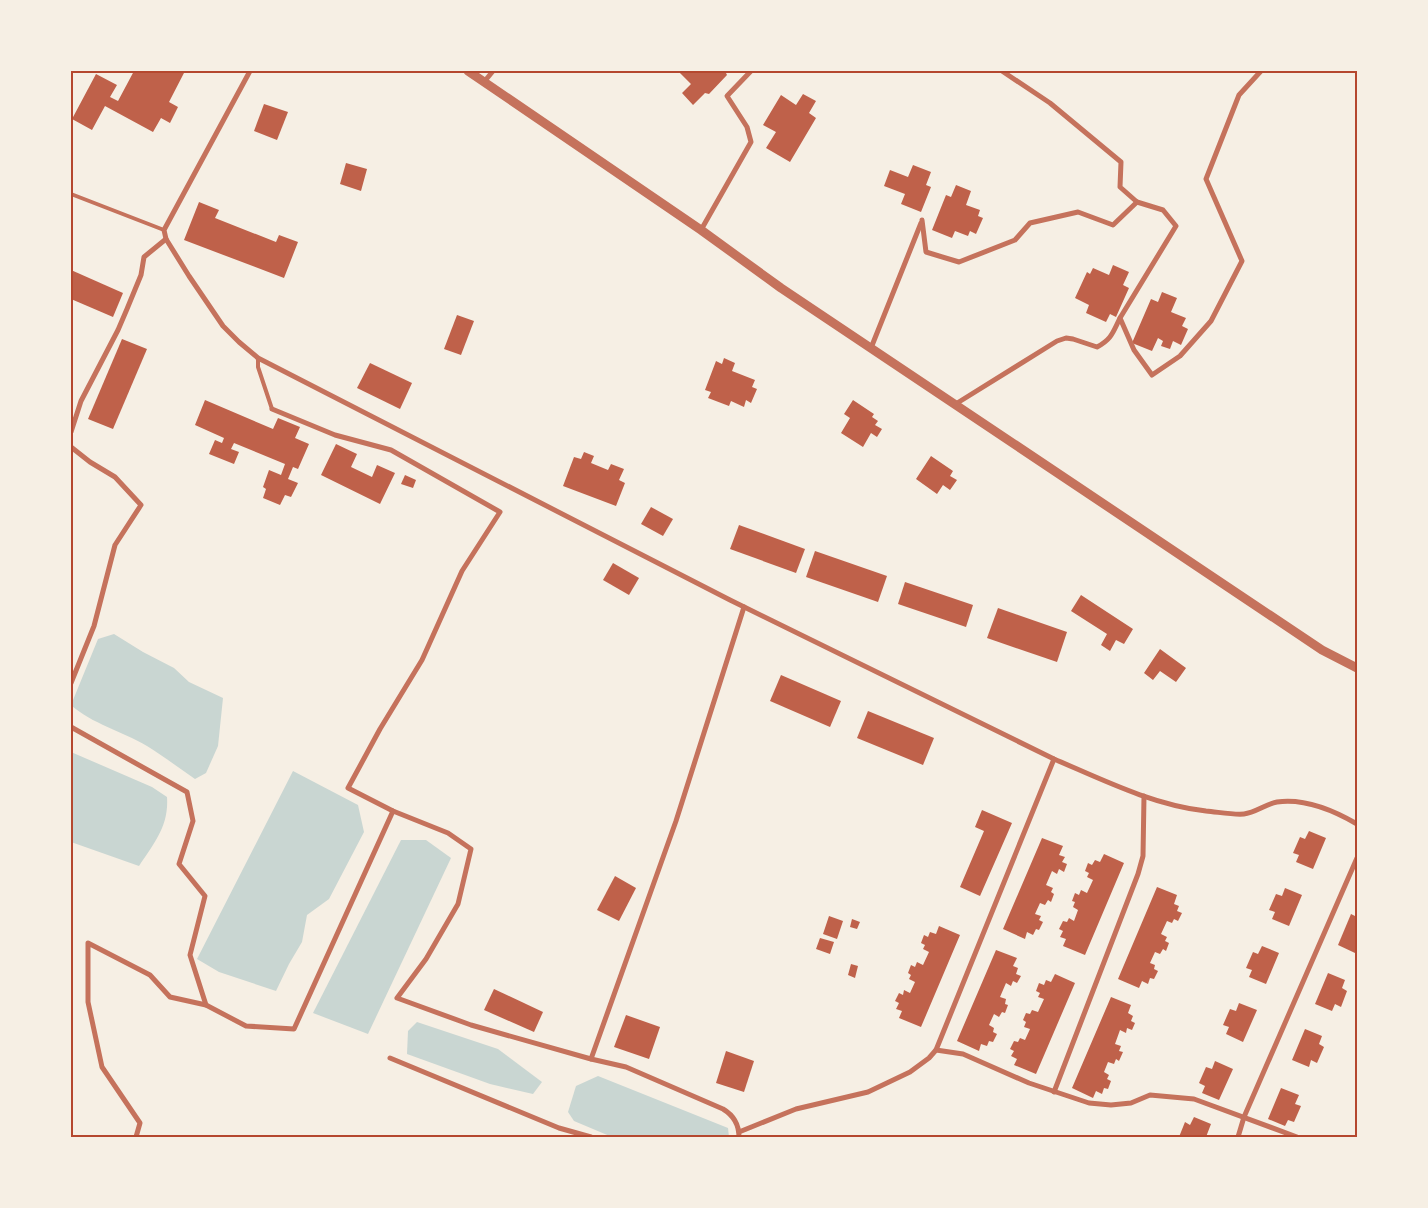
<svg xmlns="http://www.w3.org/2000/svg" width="1428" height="1208" viewBox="0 0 1428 1208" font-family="'DejaVu Sans',sans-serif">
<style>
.water{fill:#c9d6d2}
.building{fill:#bf614a}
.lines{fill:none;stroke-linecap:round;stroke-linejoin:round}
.service{stroke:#c5725c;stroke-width:4}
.minor{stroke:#c5725c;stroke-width:5}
.tertiary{stroke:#c5725c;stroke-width:9}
.neatline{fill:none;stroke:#b5482f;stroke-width:2}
</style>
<rect width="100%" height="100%" fill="#f6efe4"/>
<g class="water">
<path d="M114 634 143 652 174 668 189 682 223 698 218 746 206 773 195 779C179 768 163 756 147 746 122 731 92 724 71 705L98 639Z"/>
<path d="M71 752 152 787 167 797C169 826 154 843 139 866L71 842Z"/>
<path d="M293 771 358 805 364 832 329 899 307 915 302 942 289 964 276 991 219 972 197 959Z"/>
<path d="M401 840H426L451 858 368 1034 313 1013Z"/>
<path d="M417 1022 498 1049 542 1082 533 1094 490 1084 407 1054 408 1031Z"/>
<path d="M598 1076 728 1128 729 1137H612L574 1121 568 1112 576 1086Z"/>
</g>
<g class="building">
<path d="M134 71H185L169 102 178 107 170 123 161 118 153 132 105 106 92 130 72 119 96 74 117 85 110 97 118 101Z"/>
<path d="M678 71H725L727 75 709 94 705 93 693 105 682 93 691 84Z"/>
<path d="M803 94 816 101 809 113 816 118 790 162 766 148 776 132 763 125 781 95 796 105Z"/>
<path d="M264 104 288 112 277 140 254 131Z"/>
<path d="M346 163 367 169 361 191 340 184Z"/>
<path d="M913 165 931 172 926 185 931 187 921 212 901 204 905 194 884 186 890 170 908 177Z"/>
<path d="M956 185 971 191 966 205 980 210 978 216 983 218 976 234 970 231 968 236 955 231 952 238 932 230 946 195 951 197Z"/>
<path d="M199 202 219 210 215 218 276 242 279 235 298 242 284 278 184 240Z"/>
<path d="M1113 265 1129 272 1123 285 1129 288 1116 317 1110 314 1106 322 1086 313 1089 305 1075 298 1087 272 1090 274 1093 268 1109 275Z"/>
<path d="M71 270 123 293 113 317 71 299Z"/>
<path d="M1162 292 1177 298 1171 312 1186 318 1182 326 1188 329 1181 345 1173 341 1170 349 1161 346 1163 341 1158 338 1152 351 1132 343 1151 299 1158 302Z"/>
<path d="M457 315 474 321 461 355 444 349Z"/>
<path d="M122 339 147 349 113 429 88 419Z"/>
<path d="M724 358 735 363 732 371 755 380 752 387 757 389 751 403 746 400 744 407 731 401 729 406 708 398 711 392 705 390 716 361 722 364Z"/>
<path d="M370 363 412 383 400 409 357 388Z"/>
<path d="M205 400 273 429 278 418 300 427 295 438 309 444 298 469 293 467 288 479 298 483 291 497 285 495 280 505 263 498 266 489 263 487 269 470 281 475 285 464 234 443 231 449 239 452 234 464 209 454 215 440 222 443 224 438 195 425Z"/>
<path d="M853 400 874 414 872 417 878 421 875 425 882 429 877 437 871 433 863 447 841 433 850 418 844 414Z"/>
<path d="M336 444 357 454 351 467 372 477 377 465 395 473 380 504 321 475Z"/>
<path d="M584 452 594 456 591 463 608 470 611 464 624 469 619 480 625 483 616 506 563 486 574 457 581 459Z"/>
<path d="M931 456 953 471 950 476 957 480 950 490 943 485 937 494 916 479Z"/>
<path d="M405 475 416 480 413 488 401 484Z"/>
<path d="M651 507 673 519 663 536 641 524Z"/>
<path d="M739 525 805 549 796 573 730 549Z"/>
<path d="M815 551 887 576 878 602 806 577Z"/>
<path d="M613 563 639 578 629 595 603 580Z"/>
<path d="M905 582 973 605 966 627 898 604Z"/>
<path d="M1081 595 1133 629 1124 644 1116 640 1110 651 1101 645 1107 634 1071 611Z"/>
<path d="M998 608 1067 632 1057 662 987 638Z"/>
<path d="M1160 649 1186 668 1176 682 1160 671 1153 680 1144 673Z"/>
<path d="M781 675 841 701 830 727 770 701Z"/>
<path d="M868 711 934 738 923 765 857 738Z"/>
<path d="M982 810 1012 823 980 896 960 887 984 831 975 827Z"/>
<path d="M1309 831 1326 838 1313 869 1296 862 1299 855 1293 853 1300 837 1305 839Z"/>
<path d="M1042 838 1063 846 1059 855 1065 857 1062 862 1067 864 1064 872 1059 869 1057 874 1052 871 1046 885 1053 888 1051 892 1054 894 1051 902 1048 900 1045 905 1040 903 1035 914 1041 916 1039 920 1043 922 1039 930 1036 929 1033 935 1027 932 1025 939 1003 929Z"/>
<path d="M1104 854 1124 863 1085 955 1063 946 1066 939 1060 937 1063 931 1059 929 1063 921 1067 922 1069 918 1074 921 1078 910 1073 907 1075 902 1072 901 1075 893 1079 895 1081 890 1087 893 1093 880 1087 877 1089 873 1085 871 1088 863 1092 865 1095 860 1100 862Z"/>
<path d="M615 876 636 888 619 921 597 910Z"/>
<path d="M1157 887 1177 895 1174 904 1179 906 1177 911 1182 913 1178 921 1174 919 1172 923 1167 921 1161 934 1167 937 1165 941 1169 943 1166 951 1163 949 1160 954 1155 952 1150 963 1155 965 1154 969 1158 971 1154 979 1150 978 1148 984 1142 981 1139 988 1118 979Z"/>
<path d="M1285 888 1302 895 1289 926 1272 919 1275 912 1269 910 1276 894 1282 896Z"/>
<path d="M1351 914 1357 917V949L1355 953 1338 945Z"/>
<path d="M829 916 843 921 837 939 823 934Z"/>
<path d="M852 919 860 922 857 929 850 927Z"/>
<path d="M939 926 960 935 921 1027 899 1018 902 1011 896 1009 899 1003 895 1001 899 993 903 995 904 990 910 993 915 982 909 979 911 975 908 973 911 965 915 967 917 962 923 965 929 952 923 949 925 945 921 943 924 935 928 937 930 932 936 934Z"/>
<path d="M820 938 834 942 830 954 816 949Z"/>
<path d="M1262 946 1279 953 1266 984 1249 977 1252 970 1246 968 1253 952 1258 954Z"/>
<path d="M996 950 1017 958 1013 966 1018 968 1016 974 1021 976 1017 983 1013 981 1011 986 1006 983 1000 997 1006 999 1005 1004 1008 1005 1005 1013 1002 1012 999 1017 994 1014 989 1025 994 1028 993 1032 997 1034 993 1042 989 1041 987 1046 981 1044 979 1051 957 1041Z"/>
<path d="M851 964 858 966 855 978 848 975Z"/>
<path d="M1328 973 1345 980 1342 988 1347 991 1341 1007 1335 1004 1332 1011 1315 1004Z"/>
<path d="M1055 974 1075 983 1036 1074 1014 1065 1017 1059 1011 1056 1014 1051 1010 1049 1014 1041 1018 1042 1020 1038 1025 1040 1030 1029 1024 1027 1026 1022 1023 1020 1026 1013 1030 1014 1032 1010 1038 1012 1044 999 1038 997 1040 993 1036 991 1039 983 1044 985 1046 980 1051 982Z"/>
<path d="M494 989 543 1012 534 1032 484 1010Z"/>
<path d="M1111 997 1131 1005 1128 1013 1133 1016 1131 1021 1135 1023 1132 1030 1127 1028 1126 1033 1120 1030 1115 1044 1121 1046 1119 1051 1123 1052 1119 1061 1116 1059 1114 1064 1108 1062 1104 1072 1109 1075 1107 1079 1111 1081 1108 1089 1104 1088 1102 1094 1096 1091 1093 1098 1072 1088Z"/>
<path d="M1239 1003 1257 1010 1243 1042 1226 1034 1229 1027 1223 1025 1230 1009 1236 1011Z"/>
<path d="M626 1015 660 1027 649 1059 614 1047Z"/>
<path d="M1305 1029 1322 1036 1319 1044 1324 1047 1317 1063 1311 1060 1309 1067 1292 1060Z"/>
<path d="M726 1051 754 1061 744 1092 716 1083Z"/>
<path d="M1215 1061 1233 1069 1219 1100 1202 1093 1205 1086 1199 1083 1206 1067 1212 1069Z"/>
<path d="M1281 1088 1299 1095 1295 1104 1301 1106 1294 1122 1288 1120 1285 1126 1268 1119Z"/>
<path d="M1194 1117 1211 1124 1206 1137H1179L1185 1122 1190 1125Z"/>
</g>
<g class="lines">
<g class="service">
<path d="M71 194 164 230"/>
<path d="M258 358V367L272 409"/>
</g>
<g class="minor">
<path d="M250 71 164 230 166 239 189 276 223 326 239 342 258 358 730 600 1054 759C1103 780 1153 805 1206 811 1218 812 1233 815 1244 814 1255 813 1266 804 1277 802 1305 798 1333 810 1357 824"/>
<path d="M1002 71 1050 103 1121 162 1120 187 1137 202 1163 210 1176 226 1120 318 1134 350 1152 375 1180 356 1211 321 1242 261 1206 179 1239 95 1261 71"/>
<path d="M484 82 493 71"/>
<path d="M922 220 926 252 959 262 1015 240 1030 223 1078 212 1113 225 1137 202"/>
<path d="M701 230 751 142 747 127 727 96 751 71"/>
<path d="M871 348 921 223"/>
<path d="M954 405 1057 341 1066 338 1073 339 1097 347C1112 339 1113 332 1120 318"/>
<path d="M272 409 335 435 391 450 500 512 462 571 422 660 380 729 348 788 393 811 448 833 471 849 458 904 426 959 397 998 471 1025 591 1059 626 1067 723 1109C733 1115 739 1124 739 1137"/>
<path d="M71 432 81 401 118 330 127 309 141 275 144 257 166 239"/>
<path d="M71 447 90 462 115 477 141 505 115 545 94 626 71 683"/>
<path d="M71 727 187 792 193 821 179 864 205 896 190 955 206 1005"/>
<path d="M936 1050 1054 759"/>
<path d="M390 1058 559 1128 591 1137"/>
<path d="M591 1059 676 821 744 607"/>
<path d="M1054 1092 1138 874 1143 856 1144 796"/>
<path d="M739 1132 796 1109 868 1092 910 1072 929 1058 936 1050 963 1054 1029 1083 1089 1103 1111 1105 1131 1103 1150 1095 1194 1099 1297 1137"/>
<path d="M136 1137 140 1123 102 1067 88 1002V943L150 975 170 997 206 1005 246 1026 294 1029 393 811"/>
<path d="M1238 1137 1244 1117 1357 858"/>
</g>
<path class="tertiary" d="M468 71 701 230 781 288 1322 650 1357 668"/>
</g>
<rect width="1428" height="1208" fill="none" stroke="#f6efe4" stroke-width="145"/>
<rect x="72" y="72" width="1284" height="1064" class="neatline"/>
</svg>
